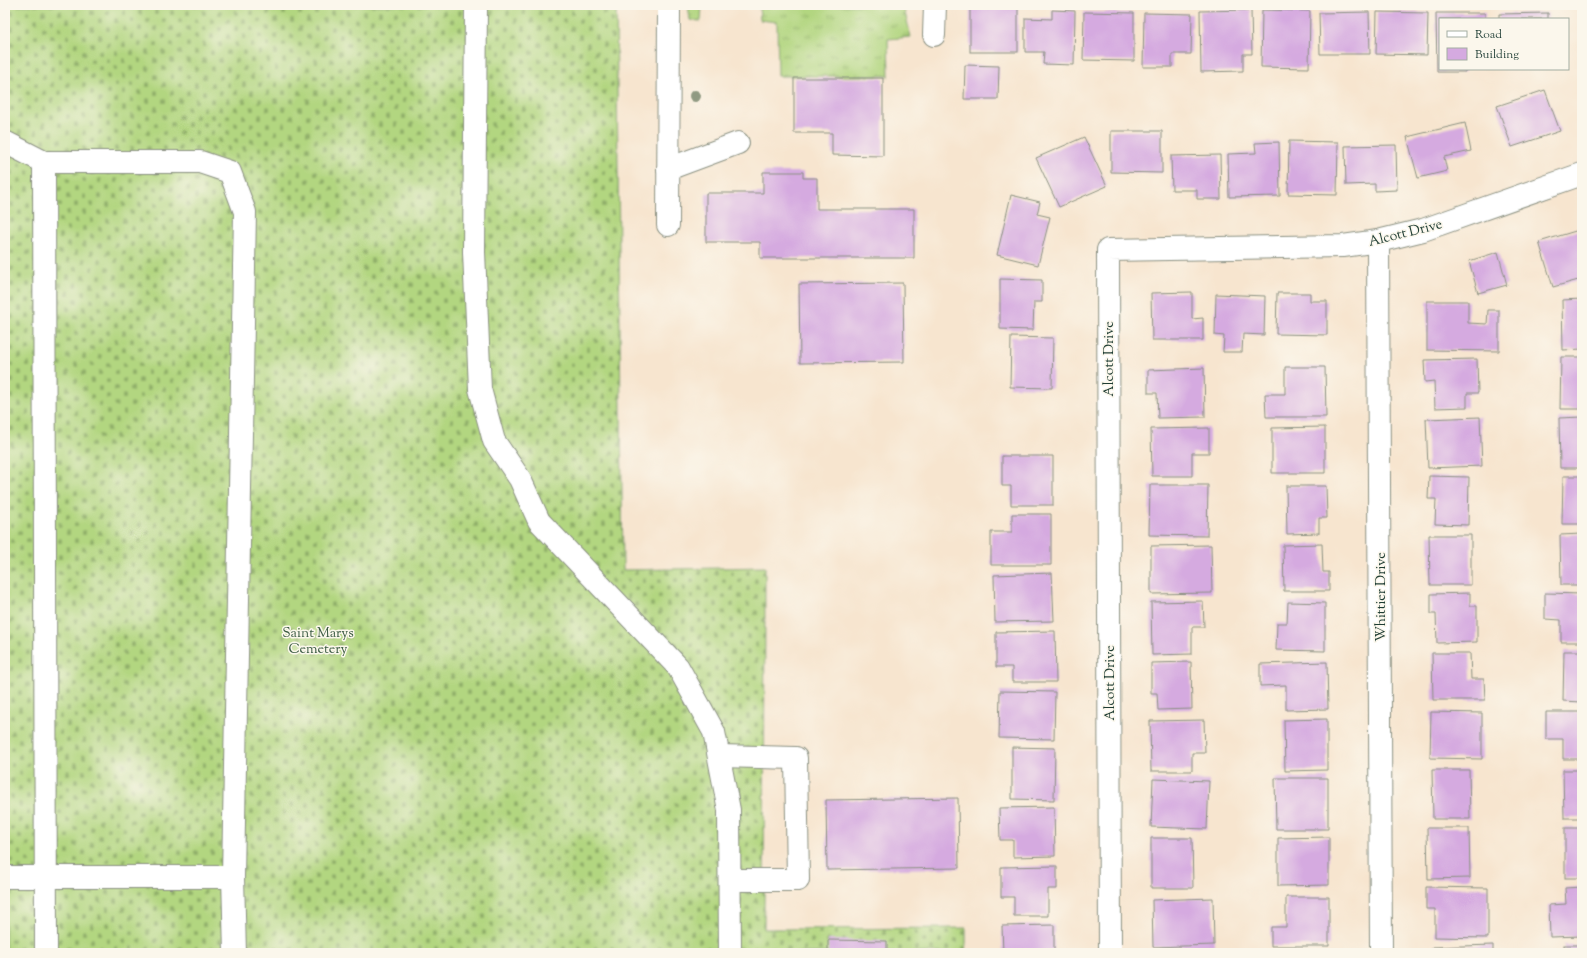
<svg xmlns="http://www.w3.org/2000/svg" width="1587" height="958" viewBox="0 0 1587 958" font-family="'Sorts Mill Goudy',serif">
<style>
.grass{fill:url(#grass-tufts);stroke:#688a5a}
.cemetery{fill:url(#cemetery-stones);stroke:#688a5a}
.building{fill:#d5aae0}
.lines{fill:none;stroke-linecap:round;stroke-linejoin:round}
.minor-casing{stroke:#8b9182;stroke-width:24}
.minor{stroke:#fff;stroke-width:22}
.tree{fill:#909a82}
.labels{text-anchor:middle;stroke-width:3;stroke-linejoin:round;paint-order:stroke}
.street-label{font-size:14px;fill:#1f3d34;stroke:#fbf7ec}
.park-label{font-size:14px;fill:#3c5c43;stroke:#fbf7ec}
</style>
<defs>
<pattern id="grass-tufts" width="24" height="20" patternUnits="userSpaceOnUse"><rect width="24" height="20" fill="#b2d680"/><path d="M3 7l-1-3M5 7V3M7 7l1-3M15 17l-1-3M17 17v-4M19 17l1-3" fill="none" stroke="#90af6a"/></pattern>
<pattern id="cemetery-stones" width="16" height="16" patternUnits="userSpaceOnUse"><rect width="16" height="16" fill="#b2d680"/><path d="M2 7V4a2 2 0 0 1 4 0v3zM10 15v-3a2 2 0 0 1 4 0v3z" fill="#90af6a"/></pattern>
</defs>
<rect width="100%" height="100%" fill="#fbf7ec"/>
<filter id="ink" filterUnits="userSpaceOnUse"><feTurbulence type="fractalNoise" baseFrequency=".025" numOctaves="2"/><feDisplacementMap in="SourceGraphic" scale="8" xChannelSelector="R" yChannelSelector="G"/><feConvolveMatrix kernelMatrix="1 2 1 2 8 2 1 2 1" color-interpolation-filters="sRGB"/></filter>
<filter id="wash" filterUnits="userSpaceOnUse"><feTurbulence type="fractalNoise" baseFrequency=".012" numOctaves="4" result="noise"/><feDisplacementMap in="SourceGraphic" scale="16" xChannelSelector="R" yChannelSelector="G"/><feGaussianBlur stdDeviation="0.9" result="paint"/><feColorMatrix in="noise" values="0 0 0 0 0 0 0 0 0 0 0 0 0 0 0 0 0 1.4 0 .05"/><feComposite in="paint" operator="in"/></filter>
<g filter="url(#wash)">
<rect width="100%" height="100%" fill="#f7e5cf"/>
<g class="grass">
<path d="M688 5H702L701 21 690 20Z"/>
<path d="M759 5H903L911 37 888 39 889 76H778L777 22 760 20Z"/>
</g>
<path class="cemetery" d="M5 5H616L623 570 765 567 764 929 966 928V953H5Z"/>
<g id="blocks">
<g class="building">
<rect x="970" y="7" width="48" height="45"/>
<path d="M1052 10 1075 11 1074 65 1043 64 1044 52H1025V18L1052 19Z"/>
<path d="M1251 10 1252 54H1243V71L1201 72 1200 11Z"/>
<path d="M1262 10 1310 11 1309 68 1261 67Z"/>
<path d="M1084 12 1134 13V61L1083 60Z"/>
<path d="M1369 12 1370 54H1320L1319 13Z"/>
<path d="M1377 12 1428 13 1427 55 1376 54Z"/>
<path d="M1144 13 1192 14 1191 54H1172V67H1143Z"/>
<path d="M1436 13H1485V19H1440V69H1465V72H1437Z"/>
<path d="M1548 13V19H1499V14Z"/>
<path d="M965 65 999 66 998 99H964Z"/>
<path d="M794 78H883V156L832 155V133H794Z"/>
<path d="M1545 90 1560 131 1512 147 1497 106Z"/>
<path d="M1465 123 1471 151 1444 157 1447 171 1418 178 1407 137Z"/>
<path d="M1111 131H1162V173L1111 172Z"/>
<path d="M1084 137 1107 186 1059 207 1036 158Z"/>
<path d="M1289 141 1338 142 1337 195 1288 194Z"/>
<path d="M1279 142 1280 196 1229 197 1228 154 1256 153 1255 143Z"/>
<path d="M1396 145 1397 190 1375 191V184L1346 185 1345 146Z"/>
<path d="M1220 155 1221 199H1197V190H1172L1171 156Z"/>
<path d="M763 172H803V178H817V209H914V258H760V242H706V193H763Z"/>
<path d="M1011 195 1040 202 1037 214 1050 217 1038 265 997 255Z"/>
<path d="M1579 230 1582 240V279L1553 287 1539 242Z"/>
<path d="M1498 252 1507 285 1478 293 1469 261Z"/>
<path d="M1000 279 1042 280V302H1034L1033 330 1000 329Z"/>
<path d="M903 283 904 362 800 363 799 284Z"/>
<path d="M1192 292V319L1203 318V340H1152L1151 293Z"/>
<path d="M1277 293H1310V301H1327V335L1276 334Z"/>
<path d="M1216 294 1265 296 1264 335 1243 334 1242 352H1223L1224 336 1215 335Z"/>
<path d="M1582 299V349L1563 350 1562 300Z"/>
<path d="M1427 301H1468V323L1487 324 1488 310H1499V351L1427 350Z"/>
<path d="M1011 337 1053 338 1052 388 1010 387Z"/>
<path d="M1561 357H1582V409H1560Z"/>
<path d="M1477 359 1478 393H1467V407L1435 408 1434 381 1425 382 1424 360Z"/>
<path d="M1285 367H1325L1326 417H1266L1265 394H1285Z"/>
<path d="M1204 368 1205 417 1158 418 1157 393H1148V370Z"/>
<path d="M1480 417 1482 466 1428 468 1426 419Z"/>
<path d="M1582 417V468H1560L1559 418Z"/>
<path d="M1325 427V473H1272V428Z"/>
<path d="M1209 428V453H1192V476H1152L1151 429Z"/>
<path d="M1002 456H1053V505H1011V486H1002Z"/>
<path d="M1429 476 1469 477 1468 525 1435 524 1436 499H1428Z"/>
<path d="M1563 476H1582V524H1562Z"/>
<path d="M1150 485H1208L1207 536 1149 535Z"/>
<path d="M1286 486H1326L1327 518H1319V533L1287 534Z"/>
<path d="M1012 514H1051V565H991V532H1012Z"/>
<path d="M1582 534V585H1561L1560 535Z"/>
<path d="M1429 535H1471V585H1430Z"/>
<path d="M1322 544 1323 572H1329V591H1284L1283 545Z"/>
<path d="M1211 545 1212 593 1151 594V546Z"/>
<path d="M1052 573 1054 621 995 622 994 575Z"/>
<path d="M1470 593V606H1477V642L1437 643 1436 614H1431V594Z"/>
<path d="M1545 593 1582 594V642H1561V620L1545 619Z"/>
<path d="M1203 601 1204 627H1192V654L1152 655 1151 602Z"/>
<path d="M1288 602 1325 603V651L1276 650 1277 623H1287Z"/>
<path d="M1055 631 1056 682H1012V667H996V632Z"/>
<path d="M1564 651H1582V702L1563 701Z"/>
<path d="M1432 653H1470L1471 679H1484L1485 700H1433Z"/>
<path d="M1191 662 1192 709 1158 710 1157 693H1151V663Z"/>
<path d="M1327 662 1328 709 1286 710V685L1260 686V664Z"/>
<path d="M1000 691 1055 692 1054 739 999 738Z"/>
<path d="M1431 712 1482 713V759L1430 758Z"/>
<path d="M1546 712H1582V759H1563V739H1546Z"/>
<path d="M1327 719V770L1285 771 1284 720Z"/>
<path d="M1204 720 1205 753H1192V771H1151L1150 721Z"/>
<path d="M1012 747 1055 748 1054 800 1012 799Z"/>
<path d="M1432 770H1469L1470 819H1433Z"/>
<path d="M1563 770H1582V818H1564Z"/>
<path d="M1275 778H1328V829H1276Z"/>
<path d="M1153 779 1209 781 1207 829 1151 827Z"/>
<path d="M958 798 959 868 827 870 826 800Z"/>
<path d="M1054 807 1055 856 1013 857V840H1000L999 808Z"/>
<path d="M1427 828H1469L1470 878 1428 879Z"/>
<rect x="1565" y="828" width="17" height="50"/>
<path d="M1329 837V885L1278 886V838Z"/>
<path d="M1151 838H1192L1193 888H1151Z"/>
<path d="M1057 866V889H1048V916H1014V897H1001V867Z"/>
<path d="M1426 887 1488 888V938L1435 937V909H1426Z"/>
<path d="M1582 887V936L1550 937 1549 905 1566 904 1565 888Z"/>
<path d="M1286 897H1329V946H1271V927H1286Z"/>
<path d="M1213 898 1214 945 1153 947 1152 900Z"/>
<path d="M1054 925V953H1003L1002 926Z"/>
<path d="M828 940 887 941V953H828Z"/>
<path d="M1493 945V953H1432V947Z"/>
<rect x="1564" y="945" width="18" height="8"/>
</g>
</g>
</g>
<g filter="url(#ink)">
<use href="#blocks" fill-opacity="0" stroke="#8b9182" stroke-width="1"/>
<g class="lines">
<defs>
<g id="minor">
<path d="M476 5 474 252 480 389 494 441 520 479 539 521 678 667 714 732 729 810 730 953"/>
<path d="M934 35 935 5"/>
<path d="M5 142 44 162H200L230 172 245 212 233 877 235 953"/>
<path d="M44 162 46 953"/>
<path d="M668 169 738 143"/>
<path d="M668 225 669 5"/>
<path d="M1378 241 1381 953"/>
<path d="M719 756 796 758 798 880H730"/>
<path d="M5 877H233"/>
<path d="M1110 953 1108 250 1343 246 1378 241 1423 230 1582 174"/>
</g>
</defs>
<use href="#minor" class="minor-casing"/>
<use href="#minor" class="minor"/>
</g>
<circle class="tree" cx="695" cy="96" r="6"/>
</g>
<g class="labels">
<g class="street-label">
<text transform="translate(1405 232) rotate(-14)" y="5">Alcott Drive</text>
<text transform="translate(1108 359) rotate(-90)" y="5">Alcott Drive</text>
<text transform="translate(1380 597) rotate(-90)" y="5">Whittier Drive</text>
<text transform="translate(1109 683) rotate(-90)" y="5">Alcott Drive</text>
</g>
<g class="park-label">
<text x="318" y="637">Saint Marys<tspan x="318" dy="16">Cemetery</tspan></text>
</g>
</g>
<rect width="1587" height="958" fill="none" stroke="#fbf7ec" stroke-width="20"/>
<rect x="1439" y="18" width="130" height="52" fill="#fbf7ec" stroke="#a3ada2"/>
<rect x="1447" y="31" width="20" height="6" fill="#ffffff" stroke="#a3ada2"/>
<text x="1475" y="38" font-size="12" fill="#1f3d34">Road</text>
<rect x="1447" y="48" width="20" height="12" fill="#d5aae0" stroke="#a3ada2"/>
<text x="1475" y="58" font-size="12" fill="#1f3d34">Building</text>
</svg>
